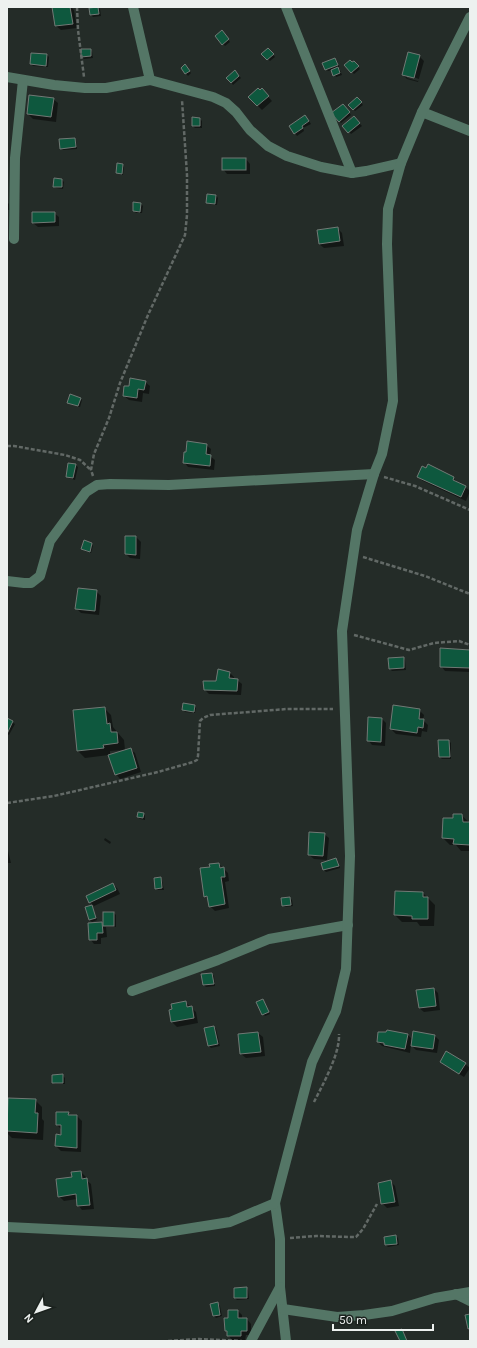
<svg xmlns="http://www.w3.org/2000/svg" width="477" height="1348" viewBox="0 0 477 1348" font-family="Karla,sans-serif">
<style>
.shadow{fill:#0007;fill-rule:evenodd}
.building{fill:#0e583e;stroke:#717975}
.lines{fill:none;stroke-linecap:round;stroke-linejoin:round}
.path{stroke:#626966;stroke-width:2.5;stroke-dasharray:4 2;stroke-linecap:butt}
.minor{stroke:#547666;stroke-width:10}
</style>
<rect width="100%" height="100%" fill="#242c28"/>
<g class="shadow">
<path d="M50 7H71L74 10 77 28 61 30 56 26 54 10Z"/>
<path d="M98 7 100 9 101 16 93 17 91 15Z"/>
<path d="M222 32 230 42 225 46 216 36Z"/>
<path d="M268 49 275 57 270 61 263 54Z"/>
<path d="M82 50H90L92 52 93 58 84 59 82 57Z"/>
<path d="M32 54 47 55 49 57 48 67 33 66 31 64Z"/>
<path d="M419 56 424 61 418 82 407 79 403 75ZM407 75 419 79 418 81 407 78Z"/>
<path d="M335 59 337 61 339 67 338 68 340 70 342 75 336 77 332 70 328 71 326 69Z"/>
<path d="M354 62 360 69 354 74 346 65Z"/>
<path d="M182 68H187L191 73 188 76Z"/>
<path d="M235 72 241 78 233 85 228 78Z"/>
<path d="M262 90 272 101 262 110 249 97Z"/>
<path d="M357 98 363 105 355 111 349 105Z"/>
<path d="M53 99 58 103 56 122 33 119 28 114Z"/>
<path d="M343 105 351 115 341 123 333 113Z"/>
<path d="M307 118 311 124 303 128 304 131 297 136 290 126Z"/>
<path d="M200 119 202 121V128H195L193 126Z"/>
<path d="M356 120 362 126 351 134 344 126Z"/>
<path d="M74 139 76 141 77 149 63 150 61 148Z"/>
<path d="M246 159 250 164V174H227L223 169Z"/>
<path d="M122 165 124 167 123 175 119 174 117 172Z"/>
<path d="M62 180 64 182 63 189 56 188 54 186Z"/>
<path d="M216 195 218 198 217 205 209 204 207 202Z"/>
<path d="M7 202 9 204 10 210H7Z"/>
<path d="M141 204 143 206 142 213H136L134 211Z"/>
<path d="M54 213 59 217V226L38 227 33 223Z"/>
<path d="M337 228 342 233 344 246 324 248 319 244Z"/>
<path d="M145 382 150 386 149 394 143 393 142 402 129 400 124 396 130 387Z"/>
<path d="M80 398 82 400 80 407 71 404 69 402Z"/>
<path d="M206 445 211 449 210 456 215 460 214 470 188 467 184 462Z"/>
<path d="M75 465 78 467 75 480 69 478 67 476Z"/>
<path d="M427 469 453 478 458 483 465 487 470 491 466 501 423 481 418 477Z"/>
<path d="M136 537 141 542 140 559 130 558 126 554Z"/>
<path d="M91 544 93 546 91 553 85 551 83 549Z"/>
<path d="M96 591 101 596 99 615 81 613 76 608Z"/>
<path d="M470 651V672L445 671 441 666Z"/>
<path d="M403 658 405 660 406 670 392 671 390 669V659Z"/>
<path d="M229 672 234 677V679L237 680 242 684 241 695 209 694 205 690Z"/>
<path d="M194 706 196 708 195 713 185 712 183 709Z"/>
<path d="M104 708 111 715 113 727 124 740 125 750 130 749 135 753 141 772 120 779 116 774 109 755 85 758 78 751ZM124 750V751L110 755V751Z"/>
<path d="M419 710 424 715 423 720 428 725 427 732 422 731 421 737 396 734 391 729Z"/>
<path d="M7 719 15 724 9 735 7 734Z"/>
<path d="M382 719 386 723 385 746 372 745 368 740Z"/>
<path d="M439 741H449L451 743V759H442L440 757Z"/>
<path d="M143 814 145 816V820L140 819 138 817Z"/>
<path d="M461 815 470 823V851H461L456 845H450L443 838 454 819Z"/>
<path d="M324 834 329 838 327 860 314 859 309 855Z"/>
<path d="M105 838 111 842 110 844 104 840Z"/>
<path d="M7 847 11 863H7Z"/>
<path d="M336 859 338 861 340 868 326 872 324 870Z"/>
<path d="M219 864 228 873 229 881 225 882 229 908 215 911 210 906 209 900 205 896 211 868Z"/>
<path d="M160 878 162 880 164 890H158L156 888Z"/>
<path d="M112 884 117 888 120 894 94 906 90 902Z"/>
<path d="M423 893 435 905 434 926H420L417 922H402L395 915Z"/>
<path d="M290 898 292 900 293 906 285 907 283 905Z"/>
<path d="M91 906 93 908 97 920 92 922 90 920Z"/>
<path d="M114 913 116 915V927H106L107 937 101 938V944H94L90 939 102 923 104 926Z"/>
<path d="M212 974 214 976 215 986 206 987 204 985Z"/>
<path d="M434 989 438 993 440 1010 424 1012 419 1008Z"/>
<path d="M263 1000 270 1014 265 1016 263 1014Z"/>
<path d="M185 1002 196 1012 198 1023 177 1027 172 1022 170 1011 173 1010Z"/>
<path d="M214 1027 216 1029 220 1046 211 1048 209 1046 205 1029Z"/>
<path d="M388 1031 408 1035 413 1040 435 1036 439 1040 437 1053 416 1050 411 1045 410 1053 382 1046 378 1042 387 1034Z"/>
<path d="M258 1033 263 1037 265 1056 246 1058 241 1054Z"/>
<path d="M441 1062 465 1064 470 1068 464 1077 446 1066Z"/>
<path d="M63 1076 65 1078V1084H55L53 1082Z"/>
<path d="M35 1100 42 1107V1119L44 1121 43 1140 12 1138 7 1133V1112H9Z"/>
<path d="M68 1113 71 1116H77L82 1121 81 1152 61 1151 56 1146 62 1136 61 1129 57 1125Z"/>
<path d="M81 1172 86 1177V1180L91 1184 94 1209 82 1210 78 1205 77 1199 64 1201 59 1196 73 1178Z"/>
<path d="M390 1181 395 1186 399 1206 387 1208 382 1203Z"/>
<path d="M396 1236 398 1238 399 1245 388 1247 386 1245 385 1237Z"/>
<path d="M246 1288 248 1290 249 1299 237 1300 235 1298Z"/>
<path d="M218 1304 220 1306 222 1316 216 1318 214 1316Z"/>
<path d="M238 1311 242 1315V1319H247L251 1324V1335H246L245 1340H232L228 1335V1333L226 1331 229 1319Z"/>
</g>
<g class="building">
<path d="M52 7H70L73 24 55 26Z"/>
<path d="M98 7 99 14 90 15 89 8Z"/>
<path d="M222 30 229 39 222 45 215 36Z"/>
<path d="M268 48 274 54 267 60 261 54Z"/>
<path d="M81 49H91V56L81 57Z"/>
<path d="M408 52 420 55 414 78 402 75Z"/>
<path d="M31 53 47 54 46 66 30 64Z"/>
<path d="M335 58 338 65 325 70 322 63Z"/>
<path d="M350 60 352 62 354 61 359 66 351 73 344 65Z"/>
<path d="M185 64 190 71 185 74 181 68Z"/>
<path d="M338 67 340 73 333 76 331 70Z"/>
<path d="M235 70 239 76 231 83 226 78Z"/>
<path d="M258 88 260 90 262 88 269 96 257 106 248 97Z"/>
<path d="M29 95 54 98 51 117 27 114Z"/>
<path d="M357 97 362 102 353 110 348 105Z"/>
<path d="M343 104 350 112 339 122 331 113Z"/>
<path d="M305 115 309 121 302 126 303 128 294 134 289 126Z"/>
<path d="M354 116 360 123 348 133 342 126Z"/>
<path d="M192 117 200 118V126H192Z"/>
<path d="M75 138 76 147 60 149 59 139Z"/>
<rect x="222" y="158" width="24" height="12"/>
<path d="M117 163 123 164 122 174 116 173Z"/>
<path d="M54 178 62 179V187H53Z"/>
<path d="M207 194 216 195 215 204 206 203Z"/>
<path d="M133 202 141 203 140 212 133 211Z"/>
<path d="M32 212H55V222L32 223Z"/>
<path d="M338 227 340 241 319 244 317 230Z"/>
<path d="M130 378 146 381 144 390 138 389 137 398 123 396 124 386H129Z"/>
<path d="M70 394 81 398 78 406 67 403Z"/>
<path d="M187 441 207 444 206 454 211 455 210 466 183 463 184 452H186Z"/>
<path d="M68 463 76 464 73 478 66 477Z"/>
<path d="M428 464 454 477 453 480 466 486 461 497 417 477 422 466 426 468Z"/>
<path d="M125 536H136V555L125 554Z"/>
<path d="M84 540 92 543 90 552 81 549Z"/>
<path d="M78 588 97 590 95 611 75 609Z"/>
<path d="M440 648 470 650V668L440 667Z"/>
<path d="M404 657V668L389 669 388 658Z"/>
<path d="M218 669 230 672 229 678 238 679 237 691 204 690 203 681H216Z"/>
<path d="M183 703 195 705 194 712 182 710Z"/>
<path d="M393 705 420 709 419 719H424L423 728 418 727 417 733 390 729Z"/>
<path d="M105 707 107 724 110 723 111 732H117L118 743 103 745 104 748 77 751 73 710Z"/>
<path d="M368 717 382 718 381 742 367 741Z"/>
<path d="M7 718 13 721 7 734Z"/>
<path d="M438 740H449L450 757H439Z"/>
<path d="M131 748 137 768 115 775 108 755Z"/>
<path d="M138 812 144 813 143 818 137 817Z"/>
<path d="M453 814H462L463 822H470V845L453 844 454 839 442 838 443 818H453Z"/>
<path d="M309 832 325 833 323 856 308 855Z"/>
<path d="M336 858 339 866 323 870 321 863Z"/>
<path d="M219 863 220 868 224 867 225 877H221L225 904 209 907 207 896 204 897 200 868 210 867 209 864Z"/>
<path d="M161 877 162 888 155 889 154 878Z"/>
<path d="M113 883 116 890 89 903 86 896Z"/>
<path d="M395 891 423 892V897H428V919H412V916L394 915Z"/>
<path d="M290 897 291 905 282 906 281 898Z"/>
<path d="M92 905 96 918 89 920 85 907Z"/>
<rect x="103" y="912" width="11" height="14"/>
<path d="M102 922 103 933H97V940H89L88 923Z"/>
<path d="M212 973 214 984 203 985 201 974Z"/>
<path d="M434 988 436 1006 419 1008 416 990Z"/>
<path d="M263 999 269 1012 262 1015 256 1002Z"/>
<path d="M186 1001 187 1007 192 1006 194 1018 171 1022 169 1010 172 1009 171 1004Z"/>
<path d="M214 1026 218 1044 208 1046 204 1028Z"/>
<path d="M387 1030 408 1034 405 1049 384 1045V1043L377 1042 378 1032H386Z"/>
<path d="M413 1031 435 1035 433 1049 411 1046Z"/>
<path d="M258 1032 261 1052 240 1054 238 1034Z"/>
<path d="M446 1051 466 1063 459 1074 440 1062Z"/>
<path d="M63 1074V1083H52V1075Z"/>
<path d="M8 1098 36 1099 35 1113H38L37 1133 7 1131Z"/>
<path d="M56 1112H69L68 1115H77V1148L55 1146 56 1134 61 1135V1125H56Z"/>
<path d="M81 1171 82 1179 87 1178 90 1205 77 1206 76 1194 58 1197 56 1179 72 1177 71 1172Z"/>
<path d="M391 1180 395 1202 381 1204 378 1183Z"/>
<path d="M396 1235 397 1244 385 1245 384 1237Z"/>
<path d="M247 1287V1298H234V1288Z"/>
<path d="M218 1302 220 1315 213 1316 210 1304Z"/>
<path d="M228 1310H238V1318H247V1331H241V1336H227V1331H225L224 1318H228Z"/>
<path d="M470 1314V1328L468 1329 465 1315Z"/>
<path d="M402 1329 407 1341H400L395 1331Z"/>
</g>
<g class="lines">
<g class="path">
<path d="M77 7 78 30 84 77"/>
<path d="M7 446H14L65 455 80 460 91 470"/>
<path d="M93 476 91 470 94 454 109 418 120 383 148 315 185 235 187 215V175L182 100"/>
<path d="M384 477 415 486 470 510"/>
<path d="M363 557 425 576 470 594"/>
<path d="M354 635 409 650 434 643 459 641 470 645"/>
<path d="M7 803 54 796 158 772 193 762 197 760 198 756 200 721 203 718 210 715 287 709H333"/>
<path d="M314 1102C323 1084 340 1054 339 1034"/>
<path d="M290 1238 316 1236 348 1237H356L363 1229 377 1204"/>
<path d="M168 1341 199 1339 242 1341"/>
</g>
<g class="minor">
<path d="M133 7 150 80"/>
<path d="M286 7 352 173"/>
<path d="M7 77 54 85 85 88H106L150 80 213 97 226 103 236 112 250 130 268 146 287 156 321 167 352 173 366 171 401 163"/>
<path d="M422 112 470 131"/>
<path d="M14 239 15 158 23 80"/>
<path d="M7 581 24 583H31L40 576 50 541 86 492 97 485 110 484 169 485 374 474"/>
<path d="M132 991 218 960 269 939 348 925"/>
<path d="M275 1203 280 1239V1287L286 1341"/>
<path d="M7 1227 154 1234 230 1222 275 1203 312 1062 336 1011 346 969 350 856 342 631 357 530 374 474 382 454 393 401 387 244 388 209 401 163 422 112 470 17"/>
<path d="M456 1294 470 1301"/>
<path d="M283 1309 337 1317 364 1315 392 1311 435 1298 470 1292"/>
<path d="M251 1341 280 1287"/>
</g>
</g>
<rect width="477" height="1348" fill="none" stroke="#edf1ef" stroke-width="16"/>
<g transform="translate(36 1312) rotate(229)" stroke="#1b221e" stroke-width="3" paint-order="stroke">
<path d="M0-3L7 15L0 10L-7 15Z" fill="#edf1ef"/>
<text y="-6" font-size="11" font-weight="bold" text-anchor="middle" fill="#edf1ef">N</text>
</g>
<path d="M333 1324v6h100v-6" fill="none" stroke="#edf1ef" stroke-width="2"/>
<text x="339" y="1324" font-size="12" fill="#edf1ef" stroke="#1b221e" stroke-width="3" paint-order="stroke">50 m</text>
</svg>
